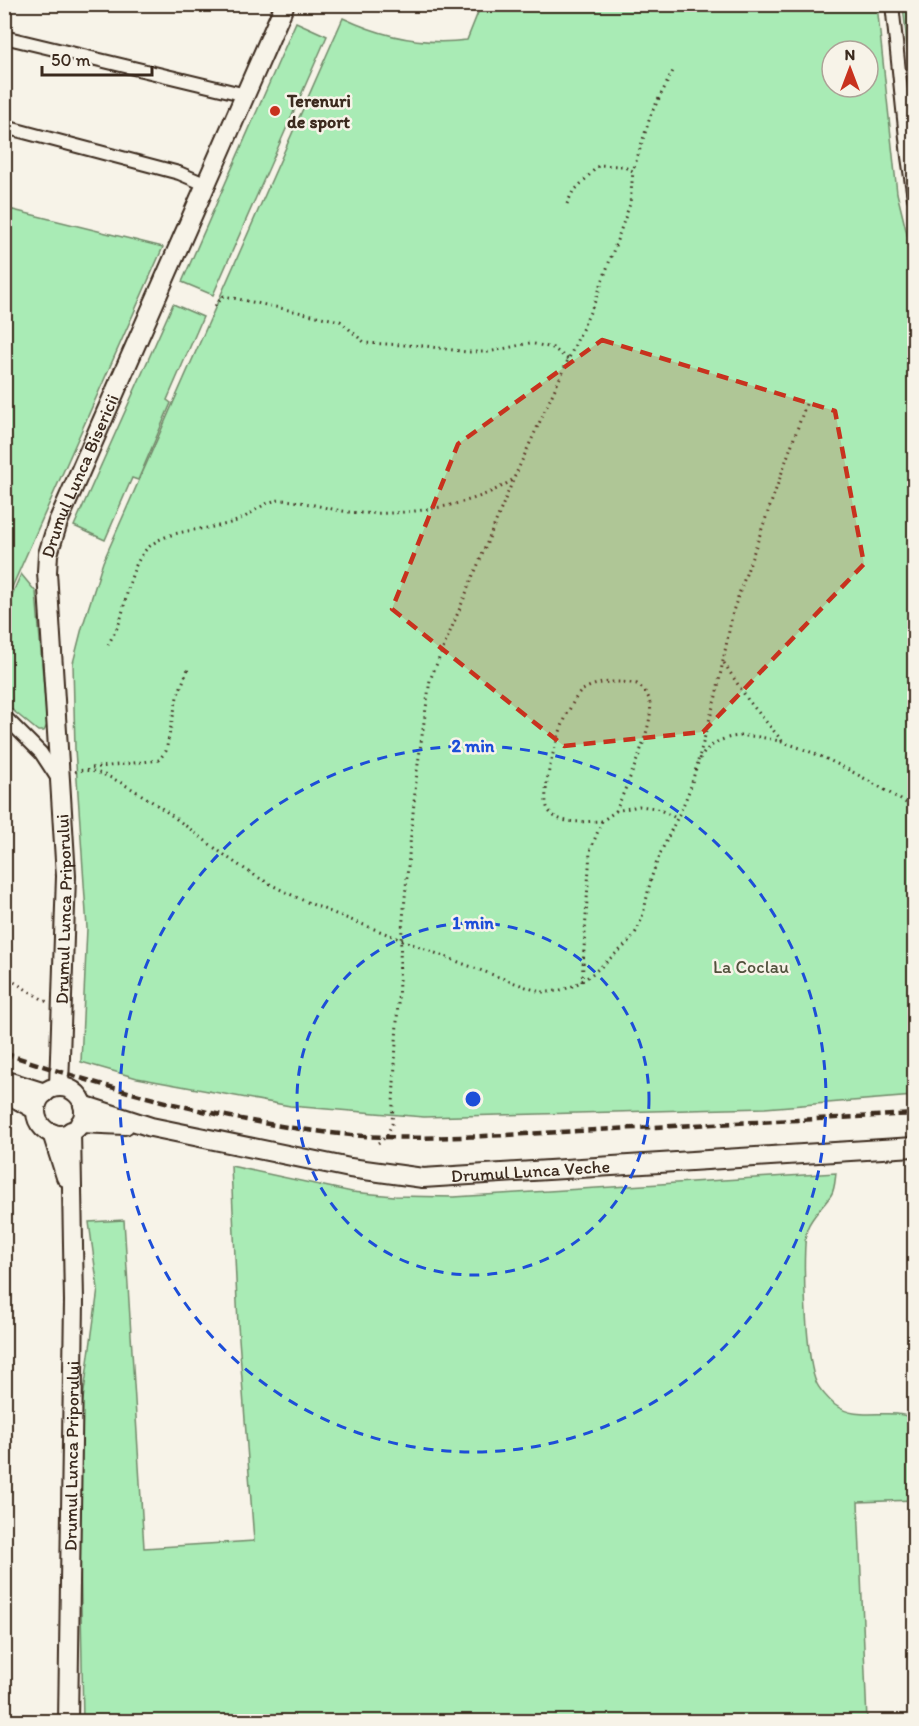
<svg xmlns="http://www.w3.org/2000/svg" width="919" height="1726" viewBox="0 0 919 1726" font-family="Itim,sans-serif">
<style>
.green{fill:#a9ebb5;stroke:#728a6a;stroke-width:1.5;fill-rule:evenodd}
.lines{fill:none;stroke-linecap:round;stroke-linejoin:round}
.street-casing{stroke:#3b2a1e;stroke-width:16}
.secondary-casing{stroke:#3b2a1e;stroke-width:22}
.path{stroke:#3b2a1e;stroke-width:3;stroke-dasharray:1.5 4.5;stroke-linecap:butt}
.street{stroke:#f7f3e8;stroke-width:12}
.secondary{stroke:#f7f3e8;stroke-width:18}
.rail{stroke:#3b2a1e;stroke-width:4.5;stroke-dasharray:9 4.5;stroke-linecap:butt}
.marked{fill:#c8321e;fill-opacity:0.2;stroke:#c8321e;stroke-width:4.5;stroke-dasharray:12 8;stroke-linejoin:round}
.ring{fill:none;stroke:#1d4ed8;stroke-width:3;stroke-dasharray:10 8}
.poi-dot{fill:#c8321e;stroke:#f7f3e8;stroke-width:2}
.labels{text-anchor:middle;stroke-width:5;stroke-linejoin:round;paint-order:stroke}
.poi-label{font-size:18px;font-weight:bold;fill:#3b2a1e;stroke:#f7f3e8;text-anchor:start}
.street-label{font-size:18px;fill:#3b2a1e;stroke:#f7f3e8}
.park-label{font-size:18px;fill:#51513c;stroke:#f7f3e8}
.centre{fill:#1d4ed8;stroke:#f7f3e8;stroke-width:3}
.ring-label{font-size:18px;text-anchor:middle;font-weight:bold;fill:#1d4ed8;stroke:#f7f3e8;stroke-width:5;stroke-linejoin:round;paint-order:stroke}
</style>
<rect width="100%" height="100%" fill="#f7f3e8"/>
<filter id="ink" filterUnits="userSpaceOnUse"><feTurbulence type="fractalNoise" baseFrequency=".0167" numOctaves="2"/><feDisplacementMap in="SourceGraphic" scale="12" xChannelSelector="R" yChannelSelector="G"/><feConvolveMatrix kernelMatrix="1 2 1 2 8 2 1 2 1" color-interpolation-filters="sRGB"/></filter>
<g filter="url(#ink)">
<g class="green">
<path d="M481 5H877L897 193 914 263V1096L765 1108 424 1117 290 1106 137 1078 81 1062 87 928 75 749 73 663 82 628 103 562 343 18C383 37 423 46 467 40ZM832 51H868V87H832Z"/>
<path d="M903 5H914V113Z"/>
<path d="M296 22 327 36 213 295 182 282Z"/>
<path d="M5 208 163 247 5 603 4 208Z"/>
<path d="M173 304 203 317 167 400 171 403 138 480 132 478 105 540 74 526Z"/>
<path d="M21 574 36 592 47 725 44 731H38L5 704V611Z"/>
<path d="M231 1166 352 1192 394 1196 454 1197 836 1173C835 1180 835 1189 831 1195 824 1206 811 1217 807 1229 801 1251 806 1364 817 1384 820 1390 829 1400 835 1405 858 1423 891 1406 914 1419V1500L858 1502 867 1721 83 1722 78 1436 98 1289 89 1222 124 1220 144 1548 254 1541 238 1325Z"/>
</g>
<g class="lines">
<defs>
<g id="street">
<path d="M892 4 908 157 914 198"/>
<path d="M4 37 246 95"/>
<path d="M9 128 179 173 207 185"/>
<path d="M4 716 41 753 58 779"/>
</g>
<g id="secondary">
<path d="M4 1080 45 1093"/>
<path id="s1" d="M59 1087 66 876 47 572 48 554 58 522 285 4"/>
<circle cx="60" cy="1111" r="24"/>
<path d="M4 1092 36 1110"/>
<path id="s2" d="M83 1105 151 1127 350 1168 423 1178 914 1147"/>
<path d="M80 1123 125 1125"/>
<path d="M52 1133 66 1177"/>
<path id="s3" d="M68 1722 74 1301 71 1131"/>
</g>
</defs>
<use href="#street" class="street-casing"/>
<use href="#secondary" class="secondary-casing"/>
<g class="path">
<path d="M567 204 572 193 599 165 622 166 633 171 651 114 673 71"/>
<path d="M215 306 224 296 340 321 365 343 425 346 467 352H488L530 343 553 348 569 360"/>
<path d="M108 645C112 637 117 629 120 621 127 599 129 571 144 552 166 525 212 533 241 519 255 512 266 500 282 500 304 501 327 509 349 512 396 517 473 508 512 480"/>
<path d="M724 663 748 700 783 742"/>
<path d="M698 761 716 696 733 611 806 404"/>
<path d="M92 768 159 760 166 751 177 697 188 669"/>
<path d="M75 772C106 758 196 835 223 854 274 892 323 909 382 932 434 953 487 973 540 992 567 993 585 981 604 964 614 954 626 947 634 935 646 917 646 891 654 870 663 843 679 818 689 791 694 779 695 764 704 753 745 701 872 782 914 808"/>
<path d="M602 821C585 821 560 826 549 811 536 795 565 702 583 690 599 680 619 681 637 684 643 689 649 695 650 703 655 725 625 788 616 811"/>
<path d="M4 976 47 1002"/>
<path d="M582 982 590 851 602 821 616 811 639 806 656 808 678 819"/>
<path d="M378 1143 386 1137 392 1124 401 940 417 771 430 680 514 478 596 299 630 204 633 171"/>
</g>
<use href="#street" class="street"/>
<use href="#secondary" class="secondary"/>
<path class="rail" d="M4 1053C115 1091 225 1122 341 1134 419 1142 499 1135 577 1131 689 1125 802 1120 914 1114"/>
</g>
</g>
<path class="marked" d="M602 340 835 411 864 564 703 732 564 746 392 609 458 444Z"/>
<g class="ring">
<circle cx="473" cy="1099" r="176"/>
<circle cx="473" cy="1099" r="353"/>
</g>
<circle class="poi-dot" cx="275" cy="111" r="6"/>
<g class="labels">
<g class="poi-label">
<text x="287" y="107">Terenuri<tspan x="287" dy="21">de sport</tspan></text>
</g>
<g class="street-label">
<text dy="6" stroke="none"><textPath href="#s1" startOffset="618">Drumul Lunca Bisericii</textPath></text>
<text dy="6" stroke="none"><textPath href="#s1" startOffset="178">Drumul Lunca Priporului</textPath></text>
<text dy="6" stroke="none"><textPath href="#s2" startOffset="456">Drumul Lunca Veche</textPath></text>
<text dy="6" stroke="none"><textPath href="#s3" startOffset="266">Drumul Lunca Priporului</textPath></text>
</g>
<g class="park-label">
<text x="751" y="973">La Coclau</text>
</g>
</g>
<circle cx="473" cy="1099" r="9" class="centre"/>
<g class="ring-label">
<text x="473" y="752">2 min</text>
<text x="473" y="929">1 min</text>
</g>
<rect width="919" height="1726" fill="none" stroke="#f7f3e8" stroke-width="24"/>
<rect x="12" y="12" width="895" height="1702" fill="none" stroke="#3b2a1e" stroke-width="2" filter="url(#ink)"/>
<g transform="translate(850 69)"><circle r="28" fill="#f7f3e8" stroke="#aca397" stroke-width="1.5"/>
<path d="M0-4.5L10 22L0 15L-10 22Z" fill="#c8321e"/>
<text y="-9" font-size="16" font-weight="bold" text-anchor="middle" fill="#3b2a1e">N</text>
</g>
<path d="M42 66v9h110v-9" fill="none" stroke="#3b2a1e" stroke-width="3"/>
<text x="51" y="66" font-size="18" fill="#3b2a1e" stroke="#f7f3e8" stroke-width="4.5" paint-order="stroke">50 m</text>
</svg>
